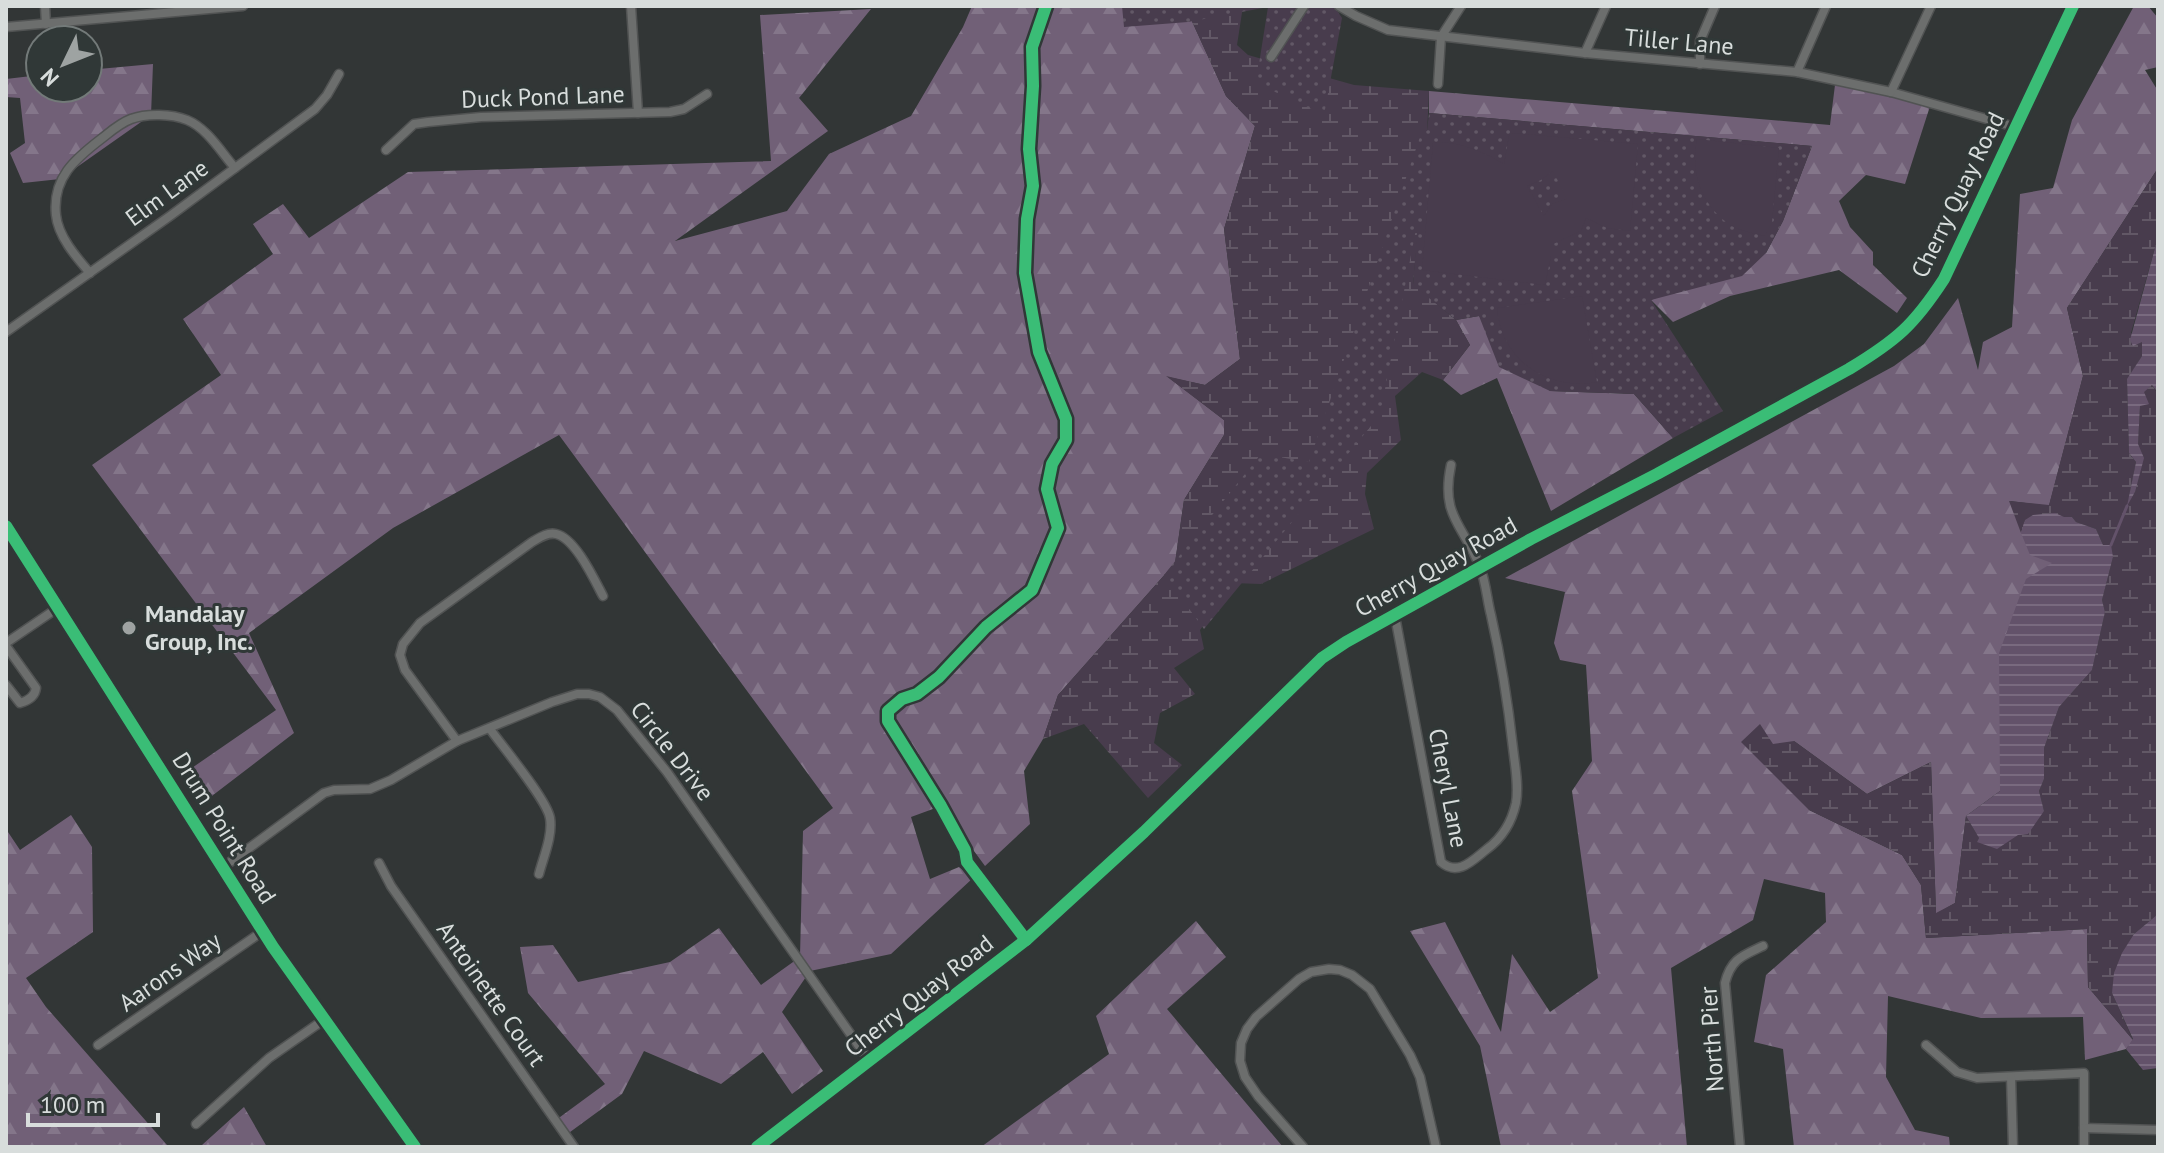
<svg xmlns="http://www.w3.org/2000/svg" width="2164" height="1153" viewBox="0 0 2164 1153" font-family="'PT Sans',sans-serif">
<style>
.forest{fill:url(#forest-firs)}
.wetland{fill:url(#wetland-marsh)}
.park{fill:url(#park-dots)}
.garden{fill:#483c4d;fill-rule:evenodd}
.water{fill:url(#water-rules)}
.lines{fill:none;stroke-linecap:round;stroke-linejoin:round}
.stream{stroke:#63526a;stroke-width:3}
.minor-casing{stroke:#515353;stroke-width:11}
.tertiary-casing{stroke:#515353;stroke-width:13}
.minor{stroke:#6c6e6d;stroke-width:8}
.tertiary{stroke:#6c6e6d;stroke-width:10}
.cycleway-casing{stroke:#303837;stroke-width:17}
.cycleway{stroke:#3abd76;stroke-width:12}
.poi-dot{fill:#9ea3a2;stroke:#303837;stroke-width:3}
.labels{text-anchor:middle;stroke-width:6;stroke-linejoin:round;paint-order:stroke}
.street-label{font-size:24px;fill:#d8dddc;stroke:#303837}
.poi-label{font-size:24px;font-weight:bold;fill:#d8dddc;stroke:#303837;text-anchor:start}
</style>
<defs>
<pattern id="forest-firs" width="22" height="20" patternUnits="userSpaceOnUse" patternTransform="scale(2)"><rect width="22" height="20" fill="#716077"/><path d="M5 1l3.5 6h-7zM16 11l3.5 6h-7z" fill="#84768a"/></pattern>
<pattern id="wetland-marsh" width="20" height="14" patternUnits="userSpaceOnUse" patternTransform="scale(2)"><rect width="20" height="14" fill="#483c4d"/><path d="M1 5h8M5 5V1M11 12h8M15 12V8" fill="none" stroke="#625866"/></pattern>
<pattern id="park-dots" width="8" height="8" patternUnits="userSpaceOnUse" patternTransform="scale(2)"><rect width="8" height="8" fill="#483c4d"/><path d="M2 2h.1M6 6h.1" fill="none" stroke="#625866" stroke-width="1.8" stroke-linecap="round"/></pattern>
<pattern id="water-rules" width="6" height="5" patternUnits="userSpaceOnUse" patternTransform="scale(2)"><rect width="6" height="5" fill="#63526a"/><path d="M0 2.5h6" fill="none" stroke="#796a7f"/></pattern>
</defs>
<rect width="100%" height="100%" fill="#323636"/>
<g class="forest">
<path d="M972 6H1185L1226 96 1255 126 1224 229 1240 359 1205 385 1168 377 1224 420V435L1184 500 1175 563 1058 695 1043 739 1024 771 1030 824 985 866 941 806 911 817 930 879 959 867 973 878 891 954 810 971 782 1012 823 1071 792 1094 763 1052 721 1084 644 1051 622 1094 566 1135 556 1120 605 1084 528 993 520 947 553 945 578 982 670 962 719 928 761 985 800 957 803 831 833 808 559 435 393 528 249 633 294 733 204 802 186 772 276 710 92 465 221 375 183 319 273 254 253 224 283 204 309 238 408 172 771 161 760 15 871 9 799 98 828 131 675 241 787 211 829 154 911 116 963 27Z"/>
<path d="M2134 6H2148L2158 18V67L2145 70 2158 91V168L2067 308 2083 376 2049 506 2010 501 2053 563 2000 653V791L1966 816 1955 903 1936 914 1931 762 1867 794 1794 741 1809 810 1902 855 1921 885 1926 938 2087 929 2088 987 2133 1040 2126 1049 2085 1060 2083 1017 1981 1018 1888 996 1886 1077 1915 1130 1949 1137 1950 1147H1794L1783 1049 1754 1042 1766 975 1826 922 1825 893 1764 879 1753 920 1671 968 1687 1147H1501L1480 1046 1410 931 1445 922 1501 1032 1512 954 1550 1012 1598 978 1572 791 1592 761 1586 665 1560 660 1554 643 1565 592 1505 578 1894 366 1924 344 1958 298 1978 370 1983 342 2012 327 2020 194 2053 188 2072 120Z"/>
<path d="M153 64 151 115 60 179 23 183 10 153 25 143 20 98 6 97V79L40 75V88H88V70Z"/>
<path d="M1836 77 1932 100 1905 184 1866 175 1839 201 1850 227 1873 252V265L1907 298 1897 313 1839 270 1730 296 1673 322 1651 300 1766 253 1783 221 1812 146 1429 113V91L1830 125Z"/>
<path d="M1479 316 1550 391 1634 394 1673 438 1551 511 1497 378 1461 395 1443 380 1470 345 1456 320Z"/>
<path d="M71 815 92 847 93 932 26 978 46 1007 167 1145H202L244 1107 267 1147H6V829L20 850Z"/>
<path d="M1196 921 1226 957 1167 1009 1283 1147H981L1109 1054 1096 1016Z"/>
</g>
<g class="wetland">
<path d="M1185 6H1243L1237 45 1248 55 1354 85 1429 91 1427 134 1413 284 1456 320 1470 345 1443 380 1422 372 1395 396 1401 440 1367 473 1365 494 1374 529 1261 584 1233 583 1200 630 1204 649 1174 668 1195 694 1160 713 1154 743 1182 765 1148 798 1084 724 1043 739 1058 695 1175 563 1184 500 1224 435V420L1166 376 1205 385 1240 359 1224 229 1255 126 1226 96Z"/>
<path d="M2158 168V237L2131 333 2142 341V356L2127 380 2129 453 2136 462 2128 503 2135 492 2140 406 2144 391 2152 385 2158 394V914L2134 934 2112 993 2133 1040 2088 987 2087 929 1926 938 1921 885 1902 855 1809 810 1741 742 1760 724 1773 744 1794 741 1867 794 1931 762 1936 913 1955 903 1966 816 1979 838 1977 842 2044 811 2039 791 2044 779V748L2059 707 2092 670 2105 612 2102 600 2113 557 2103 545 2096 529 2076 522 2072 517 2025 520 2021 533 2009 501 2049 505 2083 376 2067 308Z"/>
</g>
<g class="park">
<path d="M1122 6H1334L1342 18 1324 115 1256 83 1268 7 1188 22 1124 27Z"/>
<path d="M1429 113 1812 146 1783 221 1766 253 1742 276 1651 300 1723 411 1673 438 1634 394 1550 391 1499 367 1479 316 1456 320 1413 285 1418 219 1380 415 1204 629 1164 575 1261 454 1309 462 1422 131H1427Z"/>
</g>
<g class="garden">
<path d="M1512 133 1638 144 1630 231 1607 228 1586 218 1581 231 1551 245V256L1545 285 1422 270 1433 143C1458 140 1483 152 1504 164L1509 136ZM1553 171 1567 199 1552 204 1544 216 1527 186 1541 180Z"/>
<path d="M1697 139 1779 148 1772 222 1765 236C1753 233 1739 231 1729 224 1701 205 1690 171 1697 139Z"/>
<path d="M1582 296 1597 382C1547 391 1501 360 1497 308Z"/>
</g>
<g class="water">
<path d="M2158 237V393L2152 385 2144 392 2149 404 2140 406 2138 444 2144 458 2135 492 2127 506 2136 462 2129 453 2127 379 2142 356V342L2133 346 2130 340Z"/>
<path d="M2055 513 2064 517H2072L2076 522 2096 529 2103 545H2111L2113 557 2102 600 2105 612 2092 670 2059 707 2044 748V779L2039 791 2044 811 2028 834 2018 835 1997 849 1977 842 1979 838 1966 816 2000 791 1999 653 2026 579 2052 563 2030 555 2021 533 2025 520 2033 515Z"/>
<path d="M2158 914V1068L2143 1070 2126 1049 2133 1039 2112 993 2114 973 2122 953 2134 934Z"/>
</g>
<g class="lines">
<path class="stream" d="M2111 545 2127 506"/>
<defs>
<g id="minor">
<path d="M45 6 46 24"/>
<path d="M631 6 638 113"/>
<path d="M1339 6 1356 16 1388 30 1585 53 1797 72 1891 92 2015 127"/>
<path d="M6 27 243 6"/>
<path d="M1585 53 1606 6"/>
<path d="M1271 57 1304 6"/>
<path d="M1700 64V41L1715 6"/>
<path d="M1797 72 1826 6"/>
<path d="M1438 84 1441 37 1461 6"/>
<path d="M1891 92 1931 6"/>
<path d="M386 150 414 124 428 122 481 117 670 112 684 109 707 94"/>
<path d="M90 273C76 257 58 236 56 215 52 178 75 159 101 139 110 132 120 123 131 119 147 113 172 114 187 120 207 128 221 152 235 168"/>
<path d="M6 332 170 216 315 109 327 95 339 74"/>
<path d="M1395 616 1441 862C1458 877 1473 860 1487 849 1502 838 1512 821 1516 803 1519 785 1515 766 1513 748 1508 703 1501 659 1491 615 1487 600 1486 582 1480 567 1464 525 1440 517 1451 465"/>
<path d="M6 643 59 607"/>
<path d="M6 646 36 688C35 697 27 701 20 703L6 685"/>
<path d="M490 729C503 747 547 800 550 818 553 836 543 858 539 874"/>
<path d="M457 741 405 670 400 655 403 644 420 623 532 542C539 538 547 532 556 534 575 538 594 579 603 596"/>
<path d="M379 863 391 886 574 1147"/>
<path d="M222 868 324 793 334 790 370 789 391 780 457 741 552 702 577 694H589L600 697 617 710 667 772 870 1062"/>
<path d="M98 1045 263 931"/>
<path d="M1926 1045 1957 1072 1977 1078 2084 1073V1147"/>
<path d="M2011 1077 2013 1147"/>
<path d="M196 1124 269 1058 325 1019"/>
<path d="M2084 1128 2158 1130"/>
<path d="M1303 1147 1258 1096 1245 1077 1240 1061 1241 1043 1247 1029 1256 1017 1299 979 1311 972 1329 969 1340 970 1352 975 1370 989 1410 1055 1420 1077 1436 1147"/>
<path d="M1740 1147 1725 983C1731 959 1742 956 1763 946"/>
</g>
<g id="tertiary">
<path d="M6 526 273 947 415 1147"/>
<path d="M757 1147 1026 940 1144 832 1322 658 1346 642 1531 539 1657 474 1849 369C1897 340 1914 325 1944 279L2073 6"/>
</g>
</defs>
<use href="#minor" class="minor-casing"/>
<use href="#tertiary" class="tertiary-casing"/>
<use href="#minor" class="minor"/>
<use href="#tertiary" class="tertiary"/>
<defs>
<g id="cycleway">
<path d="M6 526 273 947 415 1147"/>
<path d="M1026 940 967 862 965 850 941 806 888 721V711L902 699 917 694 939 677 986 627 1032 590 1058 528 1047 489 1052 464 1066 440V419L1039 352 1025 273 1027 219 1033 186 1029 149 1033 86 1032 47 1046 6"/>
<path d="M757 1147 1026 940 1144 832 1322 658 1346 642 1531 539 1657 474 1849 369C1897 340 1914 325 1944 279L2073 6"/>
</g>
</defs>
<use href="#cycleway" class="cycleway-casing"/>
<use href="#cycleway" class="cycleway"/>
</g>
<circle class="poi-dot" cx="129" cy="628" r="8"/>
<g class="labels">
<g class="street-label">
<text transform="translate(1679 42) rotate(5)" y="8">Tiller Lane</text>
<text transform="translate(543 97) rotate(-2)" y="8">Duck Pond Lane</text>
<text transform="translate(167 193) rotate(-36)" y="8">Elm Lane</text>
<text transform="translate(1958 195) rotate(-64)" y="8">Cherry Quay Road</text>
<text transform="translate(1436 567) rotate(-29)" y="8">Cherry Quay Road</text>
<text transform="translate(672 751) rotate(52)" y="8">Circle Drive</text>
<text transform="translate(1448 788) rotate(79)" y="8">Cheryl Lane</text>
<text transform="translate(224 828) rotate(58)" y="8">Drum Point Road</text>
<text transform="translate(170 972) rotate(-35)" y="8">Aarons Way</text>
<text transform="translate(491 994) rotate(55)" y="8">Antoinette Court</text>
<text transform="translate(919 996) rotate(-38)" y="8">Cherry Quay Road</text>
<text transform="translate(1712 1039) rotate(-94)" y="8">North Pier</text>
</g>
<g class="poi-label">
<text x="145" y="622">Mandalay<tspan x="145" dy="28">Group, Inc.</tspan></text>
</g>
</g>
<rect width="2164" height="1153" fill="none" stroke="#d8dddc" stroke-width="16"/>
<g transform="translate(64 64) rotate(227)"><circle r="38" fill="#303837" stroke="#737a79" stroke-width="2"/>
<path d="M0-6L14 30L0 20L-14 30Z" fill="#9ea3a2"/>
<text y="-12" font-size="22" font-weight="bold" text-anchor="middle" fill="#d8dddc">N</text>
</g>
<path d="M28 1113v12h130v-12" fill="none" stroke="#d8dddc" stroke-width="4"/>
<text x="40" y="1113" font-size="24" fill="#d8dddc" stroke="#303837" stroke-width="6" paint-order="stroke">100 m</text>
</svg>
